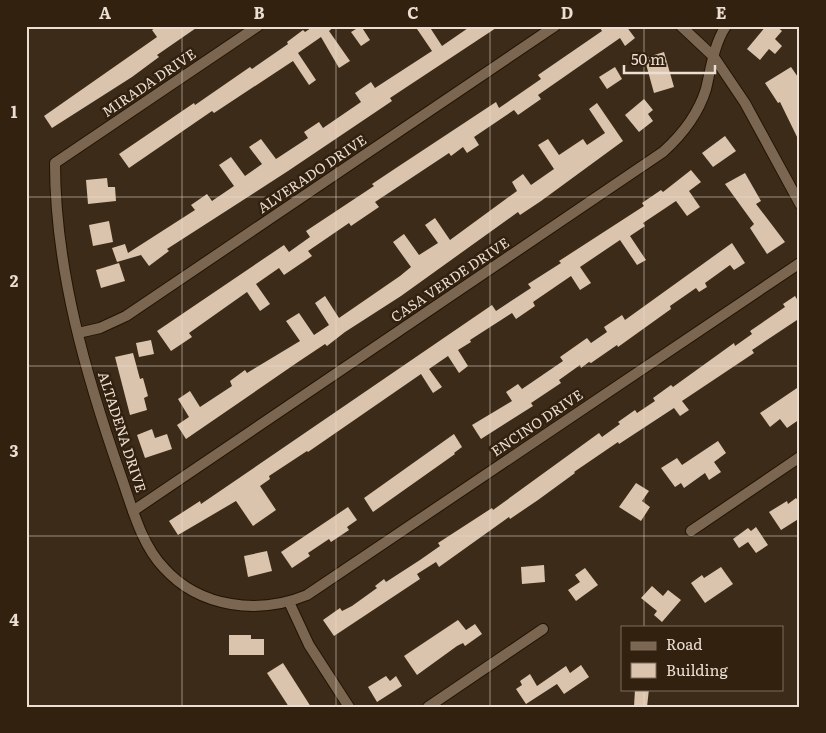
<svg xmlns="http://www.w3.org/2000/svg" width="826" height="733" viewBox="0 0 826 733" font-family="Literata,serif">
<style>
.building{fill:#dbc4ad}
.lines{fill:none;stroke-linecap:round;stroke-linejoin:round}
.street-casing{stroke:#231302;stroke-width:12}
.street{stroke:#7a6651;stroke-width:10}
.grid{fill:none;stroke:#ebdfd4;stroke-width:1;stroke-opacity:0.55}
.labels{text-anchor:middle;stroke-width:5;stroke-linejoin:round;paint-order:stroke}
.street-label{font-size:14px;fill:#ebdfd4;stroke:#32210e}
.neatline{fill:none;stroke:#ebdfd4;stroke-width:2}
.grid-label{font-size:16px;text-anchor:middle;font-weight:bold;fill:#ebdfd4}
</style>
<rect width="100%" height="100%" fill="#3c2b18"/>
<g class="building">
<path d="M158 26H199L157 55 159 57 132 77 52 128 44 116 157 37 152 30Z"/>
<path d="M314 26H335L329 31 350 61 339 68 321 37 298 53 316 80 309 85 293 61 214 113 212 111 129 168 119 154 194 103 195 105 250 67 252 69 288 44 287 42 303 30 305 32Z"/>
<path d="M361 26 370 40 361 46 351 32Z"/>
<path d="M415 26H429L442 46 471 26H499L390 98 392 101 288 171 167 249 169 251 149 266 141 255 117 262 112 248 125 244 128 253 195 210 191 205 207 194 212 201 234 186 219 165 231 157 245 176 262 164 249 147 261 139 276 159 308 138 304 132 319 122 323 128 361 102 355 93 371 82 375 88 432 51Z"/>
<path d="M599 26H626L635 38 625 46 620 38 538 95 541 99 518 115 514 110 474 137 479 145 467 153 463 147 451 156 449 153 375 202 379 207 351 226 349 223 308 251 312 256 284 275 279 268 256 284 270 304 260 311 247 292 189 333 192 337 171 351 157 331 284 245 289 252 310 237 306 231 374 186 372 184 396 168 496 102 499 108 541 79 538 75 602 31Z"/>
<path d="M766 26H776L782 31 775 39 782 46 775 54 769 49 760 60 747 49Z"/>
<path d="M664 52 674 87 654 93 646 64 650 63 648 57Z"/>
<path d="M615 67 622 79 607 89 599 77Z"/>
<path d="M791 67 800 80V143L780 102 778 103 765 83Z"/>
<path d="M644 99 653 110 648 114 653 121 639 132 625 115Z"/>
<path d="M597 103 623 141 541 201 520 215 518 212 401 296 345 332 327 346 325 344 298 362 186 439 177 425 189 417 178 399 190 391 200 407 232 386 230 381 245 370 247 373 300 341 286 321 299 313 314 335 329 325 315 303 325 296 339 318 400 276 411 267 393 242 404 234 419 255 438 243 425 225 435 218 450 240 517 191 512 182 523 174 531 185 554 169 538 145 548 139 559 155 583 139 587 145 605 133 589 109Z"/>
<path d="M725 136 736 151 713 167 702 153Z"/>
<path d="M691 170 701 182 689 191 700 207 687 216 676 201 643 223 645 226 630 236 646 260 637 265 620 240 580 267 591 283 580 290 571 276 533 302 535 306 516 319 512 313 470 340 471 342 458 350 468 366 459 373 448 356 429 369 442 387 433 393 421 374 308 452 307 451 269 476 270 479 260 486 276 510 253 526 236 501 178 535 169 521 200 501 201 504 492 305 496 311 531 288 528 284 561 263 559 261 644 206 642 203 661 190 663 192Z"/>
<path d="M745 173 761 201 756 204 785 242 767 254 750 228 754 224 725 184Z"/>
<path d="M107 178 108 187H115L116 201 88 204 86 180Z"/>
<path d="M109 221 113 242 93 246 89 225Z"/>
<path d="M732 243 745 263 734 270 730 265 705 283 707 287 699 292 696 288 670 306 671 309 618 347 617 345 591 363 589 362 581 368 580 365 559 380 561 383 531 403 533 406 481 439 472 425 512 401 506 392 518 384 522 389 563 361 560 357 587 338 591 343 607 332 604 327 622 315 625 320Z"/>
<path d="M119 263 125 281 101 288 96 270Z"/>
<path d="M795 296 800 304V318L752 350 754 353 682 401 689 410 680 416 674 408 619 444 618 442 574 472 575 473 538 500 510 519 509 517 439 567 436 562 417 574 420 579 334 636 323 620 340 608 342 611 352 606 377 588 375 586 384 579 386 582 420 560 440 546 438 543 492 508 493 510 599 433 602 437 620 424 618 422 635 410 637 413 655 401 653 398 671 385 673 387 734 343 735 346 752 334 750 331 785 307 783 304Z"/>
<path d="M151 340 154 354 139 357 136 343Z"/>
<path d="M133 353 140 379 143 378 148 396 144 398 147 410 130 415 115 357Z"/>
<path d="M800 386V419L787 428 780 419 770 427 760 413Z"/>
<path d="M152 429 155 438 167 434 172 449 145 458 137 435Z"/>
<path d="M454 434 462 447 454 453 455 454 373 512 364 498Z"/>
<path d="M718 441 726 453 714 462 721 472 709 480 705 473 684 488 681 483 675 487 661 468 677 458 682 465Z"/>
<path d="M636 483 649 491 642 501 650 507 641 521 619 507Z"/>
<path d="M796 498 800 503V518L781 530 769 512 787 501 788 504Z"/>
<path d="M348 507 357 520 347 527 349 530 331 542 329 539 308 553 310 556 292 568 281 552Z"/>
<path d="M756 527 768 545 756 553 748 542 739 548 733 539 748 528 751 531Z"/>
<path d="M267 551 272 571 248 577 244 556Z"/>
<path d="M544 565 545 582 522 584 521 567Z"/>
<path d="M721 567 733 584 705 603 691 583 702 575 704 578Z"/>
<path d="M585 568 598 585 576 601 568 590 580 582 575 575Z"/>
<path d="M652 586 663 596 668 590 681 600 662 622 654 615 657 611 641 598Z"/>
<path d="M458 620 466 630 475 624 482 634 465 646 463 643 457 646 417 675 404 656Z"/>
<path d="M229 635H251V639H264V655H229Z"/>
<path d="M283 663 311 707H289L267 673Z"/>
<path d="M581 665 589 677 564 694 557 684 526 704 516 689 522 685 520 681 530 674 537 686 566 666 570 673Z"/>
<path d="M386 676 390 681 396 676 402 686 377 702 368 687Z"/>
<path d="M635 689H649L647 707H634Z"/>
</g>
<g class="lines">
<defs>
<g id="street">
<path d="M258 26 55 163C55 269 86 376 121 476 132 507 141 544 164 568 200 608 259 615 307 595L800 263"/>
<path d="M681 26 714 57 745 103 800 204"/>
<path d="M78 333 100 328 126 316 555 26"/>
<path d="M133 511 663 152C683 134 698 115 706 89 711 68 714 44 726 26"/>
<path d="M691 531 800 457"/>
<path d="M289 602 309 645 349 707"/>
<path d="M428 707 543 629"/>
</g>
</defs>
<use href="#street" class="street-casing"/>
<use href="#street" class="street"/>
</g>
<path class="grid" d="M182 26V707M336 26V707M490 26V707M644 26V627M26 197H800M26 366H800M26 536H800M644 689V707"/>
<g class="labels">
<g class="street-label">
<text transform="translate(149 83) rotate(-34)" y="5">MIRADA DRIVE</text>
<text transform="translate(312 174) rotate(-34)" y="5">ALVERADO DRIVE</text>
<text transform="translate(450 280) rotate(-34)" y="5">CASA VERDE DRIVE</text>
<text transform="translate(537 423) rotate(-34)" y="5">ENCINO DRIVE</text>
<text transform="translate(122 432) rotate(72)" y="5">ALTADENA DRIVE</text>
</g>
</g>
<rect width="826" height="733" fill="none" stroke="#32210e" stroke-width="55"/>
<rect x="621" y="626" width="162" height="65" fill="#32210e" stroke="#7c6d5d"/>
<rect x="631" y="642" width="25" height="8" fill="#7a6651" stroke="#7c6d5d"/>
<text x="666" y="650" font-size="15" fill="#ebdfd4">Road</text>
<rect x="631" y="663" width="25" height="15" fill="#dbc4ad" stroke="#7c6d5d"/>
<text x="666" y="676" font-size="15" fill="#ebdfd4">Building</text>
<path d="M624 65v8h91v-8" fill="none" stroke="#ebdfd4" stroke-width="2.5"/>
<text x="631" y="65" font-size="15" fill="#ebdfd4" stroke="#32210e" stroke-width="4" paint-order="stroke">50 m</text>
<rect x="28" y="28" width="770" height="678" class="neatline"/>
<g class="grid-label">
<text x="105" y="19">A</text>
<text x="259" y="19">B</text>
<text x="413" y="19">C</text>
<text x="567" y="19">D</text>
<text x="721" y="19">E</text>
<text x="14" y="118">1</text>
<text x="14" y="287">2</text>
<text x="14" y="457">3</text>
<text x="14" y="626">4</text>
</g>
</svg>
